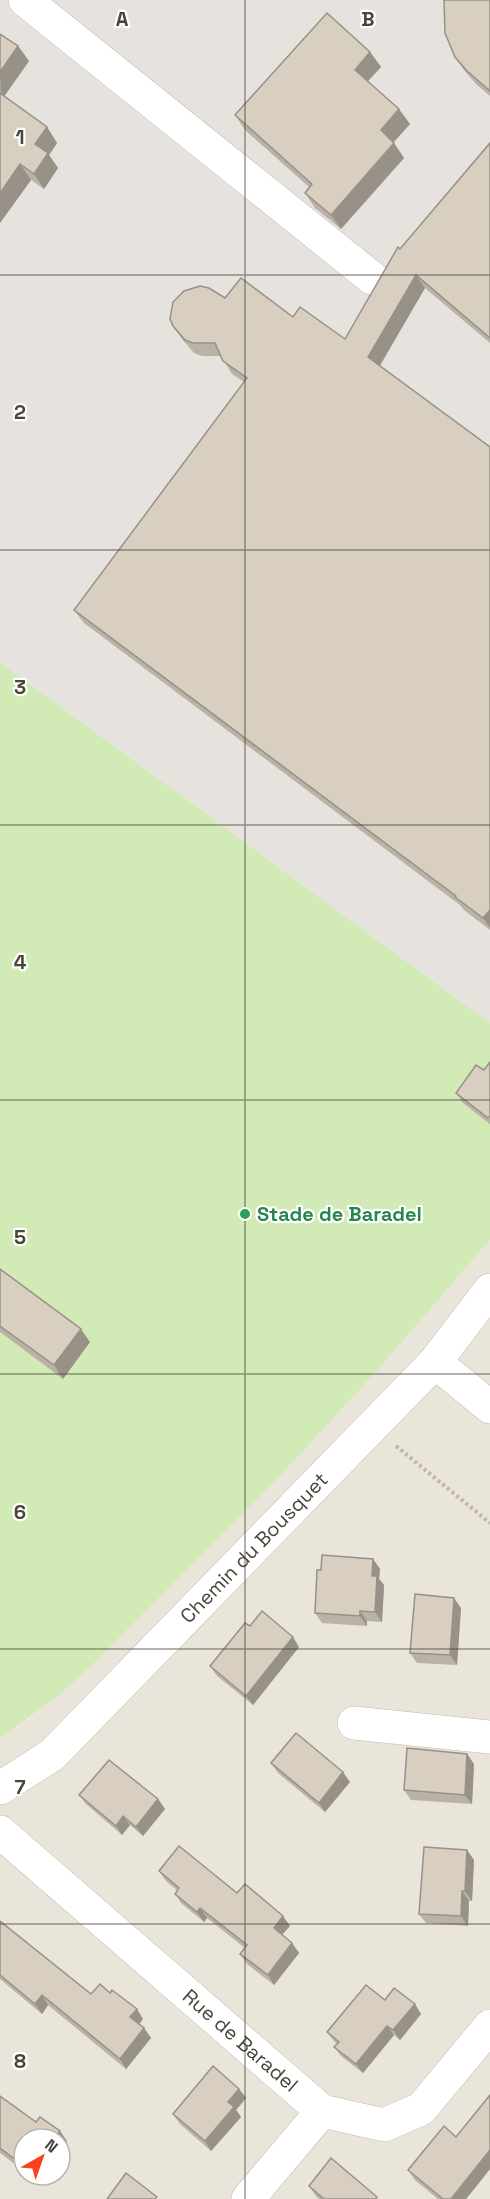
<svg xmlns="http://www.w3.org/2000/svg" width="490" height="2199" viewBox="0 0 490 2199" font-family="'Space Grotesk',sans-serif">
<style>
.residential{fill:#eae5da;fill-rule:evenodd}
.industrial{fill:#e6e2dd}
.green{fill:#d2eab5}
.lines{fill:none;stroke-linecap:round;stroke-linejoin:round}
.minor-casing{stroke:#c2bbae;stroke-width:34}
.path{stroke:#c4b79f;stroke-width:4;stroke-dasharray:3 3;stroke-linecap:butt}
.minor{stroke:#fff;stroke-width:33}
.wall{fill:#bab2a6}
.shaded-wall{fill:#979187}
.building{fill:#d8cfc1;stroke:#979187;stroke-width:1.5}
.grid{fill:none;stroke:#4b4439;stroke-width:1.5;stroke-opacity:0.55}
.leisure-dot{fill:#2e9e5b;stroke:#fff;stroke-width:2}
.labels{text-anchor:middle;stroke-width:4.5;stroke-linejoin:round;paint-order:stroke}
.leisure-label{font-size:20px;font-weight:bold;fill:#27864d;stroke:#fff;text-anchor:start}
.street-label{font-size:20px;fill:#4b4439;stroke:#fff}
.grid-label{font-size:20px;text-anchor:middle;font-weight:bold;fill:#4b4439;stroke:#fff;stroke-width:4.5;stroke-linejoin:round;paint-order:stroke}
</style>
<rect width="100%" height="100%" fill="#f6f3ec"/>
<path class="residential" d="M490 1240V2199H0V1739L28 1719 281 1475 375 1373ZM24 2139H60V2175H24Z"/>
<path class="industrial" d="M0 0H490V1023L0 662Z"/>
<path class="green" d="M0 662 490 1023V1240L375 1373 281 1475 93 1664 60 1694 0 1739Z"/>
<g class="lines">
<defs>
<g id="minor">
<path d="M25 0 372 278"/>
<path d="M435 1362 490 1407"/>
<path d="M354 1723 490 1737"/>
<path id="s1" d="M0 1788 52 1755 435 1362 490 1290"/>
<path id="s2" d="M0 1832 322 2111 384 2125 421 2109 490 2026"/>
<path d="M248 2199 322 2111"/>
</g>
</defs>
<use href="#minor" class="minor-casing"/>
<path class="path" d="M396 1446 490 1523"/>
<use href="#minor" class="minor"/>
</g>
<g class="wall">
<path d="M490 0V96L476 84 464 70 455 57Z"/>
<path d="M0 34 18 46 29 61 4 96 47 127 57 143 49 155 58 168 44 189 31 180 0 223Z"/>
<path d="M370 52 381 67 368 81 410 124 393 143 404 158 341 229 315 208 305 193 309 187 245 130 235 115Z"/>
<path d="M490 143V343L425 288 380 366 490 447V930L464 910 460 905 84 623 74 610 244 382 232 374 221 356H202L194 353 182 339 173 326 225 298 293 317 345 339 400 249Z"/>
<path d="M490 1062V1124L463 1103 456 1093 484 1070Z"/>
<path d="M0 1269 90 1342 63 1379 0 1332Z"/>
<path d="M373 1559 380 1569 379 1579 384 1585 382 1622 367 1621V1626L322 1623 315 1613 321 1570Z"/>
<path d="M461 1608 457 1665 417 1663 410 1653Z"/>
<path d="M250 1626 299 1647 253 1705 217 1676 210 1666Z"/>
<path d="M467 1754 474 1764 472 1804 411 1800 404 1790Z"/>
<path d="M271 1763 350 1782 325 1812 278 1773Z"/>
<path d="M79 1795 158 1799 165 1809 143 1836 130 1825 122 1835 86 1804Z"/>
<path d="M467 1850 474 1860 472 1901H469L468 1926 426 1923 419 1914Z"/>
<path d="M159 1871 237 1893 290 1926 282 1935 292 1943 299 1953 274 1985 247 1964 240 1954 245 1948 207 1918 204 1922 181 1903 175 1894 177 1890 166 1881Z"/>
<path d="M0 1921 91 1994 143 2019 139 2024 144 2028 151 2038 126 2069 48 2005 42 2014 0 1979Z"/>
<path d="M385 2000 421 2014 400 2040 394 2035 363 2073 341 2056 334 2047 337 2044 334 2041 327 2032Z"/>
<path d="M239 2089 246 2098 236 2110 241 2117 211 2151 180 2124 173 2114Z"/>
<path d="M490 2095V2169L466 2199H438L415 2180 408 2170 456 2137Z"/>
<path d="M0 2096 36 2122 67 2141 64 2145 66 2148 24 2139V2171L0 2153Z"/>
<path d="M30 2175H46L40 2183Z"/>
<path d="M309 2186 379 2199H319L316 2196Z"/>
</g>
<g class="shaded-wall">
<path d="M18 46 29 61 1 101 0 72Z"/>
<path d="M370 52 381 67 365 84 355 70Z"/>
<path d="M399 109 410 124 391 145 381 130Z"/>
<path d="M47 127 57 143 49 155 58 168 44 189 34 174 35 144Z"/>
<path d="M394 143 404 158 341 229 331 215Z"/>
<path d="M20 164 31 180 0 223V193Z"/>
<path d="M416 275 425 288 377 370 368 357Z"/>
<path d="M490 910V928L483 918Z"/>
<path d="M81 1329 90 1342 63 1379 54 1365Z"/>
<path d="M373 1559 380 1569 379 1579 384 1585 382 1622 375 1612 372 1576Z"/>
<path d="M454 1598 461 1608 457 1665 450 1655Z"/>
<path d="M360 1611 367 1621V1626L360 1616Z"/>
<path d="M293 1637 299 1647 253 1705 246 1696Z"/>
<path d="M467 1754 474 1764 472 1804 465 1795Z"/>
<path d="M343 1772 350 1782 325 1812 319 1803Z"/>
<path d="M158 1799 165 1809 143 1836 136 1827Z"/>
<path d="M123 1816 130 1825 122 1835 116 1826Z"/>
<path d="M467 1850 474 1860 472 1901 465 1891Z"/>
<path d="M462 1891 469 1901 468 1926 461 1916Z"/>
<path d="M200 1908 207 1918 204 1922 197 1912Z"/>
<path d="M283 1916 290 1926 280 1937 274 1928Z"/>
<path d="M292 1943 299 1953 274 1985 268 1975Z"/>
<path d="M42 1995 48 2005 42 2014 35 2004Z"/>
<path d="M415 2004 421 2014 400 2040 393 2030Z"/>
<path d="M137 2009 143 2019 137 2027 130 2017Z"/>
<path d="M387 2026 394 2035 363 2073 356 2064Z"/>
<path d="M144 2028 151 2038 126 2069 120 2059Z"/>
<path d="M239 2089 246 2098 236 2110 241 2117 211 2151 205 2141 228 2102Z"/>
<path d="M60 2131 67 2141 64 2145 66 2148 60 2156V2139H58L56 2137Z"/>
<path d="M490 2150V2169L466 2199H451Z"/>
<path d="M35 2175H46L40 2183Z"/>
</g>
<g class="building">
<path d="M444 0H490V91L467 71 455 57 445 33Z"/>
<path d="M327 13 370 52 355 70 399 109 381 130 394 143 331 215 305 193 312 184 235 115Z"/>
<path d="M0 34 18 46 0 72Z"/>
<path d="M0 93 47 127 35 144 48 153 34 174 20 164 0 193Z"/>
<path d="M490 143V338L416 275 368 357 490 447V910L483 918 455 897 456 896 74 610 247 378 223 361 215 343H193L185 340 173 326 170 319 173 302 184 291 200 286 209 288 225 298 241 278 293 317 300 307 345 339 398 247 400 249Z"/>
<path d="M490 1062V1116L488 1118 456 1093 476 1065 484 1070Z"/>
<path d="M0 1269 81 1329 54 1365 0 1326Z"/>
<path d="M322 1555 373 1559 372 1576H377L375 1612 360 1611V1616L315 1613 317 1570H321Z"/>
<path d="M415 1594 454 1598 450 1655 410 1653Z"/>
<path d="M262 1611 293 1637 246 1696 210 1666 245 1623 250 1626Z"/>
<path d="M296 1733 343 1772 319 1803 271 1763Z"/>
<path d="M407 1748 467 1754 465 1795 404 1790Z"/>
<path d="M109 1760 158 1799 136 1827 123 1816 116 1826 79 1795Z"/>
<path d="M179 1846 237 1893 245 1884 283 1916 274 1928 292 1943 268 1975 240 1954 247 1945 200 1908 197 1912 175 1894 179 1888 159 1871Z"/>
<path d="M424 1847 467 1850 465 1891H462L461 1916 419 1914Z"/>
<path d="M0 1921 91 1994 100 1984 110 1993 112 1990 137 2009 130 2017 144 2028 120 2059 42 1995 35 2004 0 1975Z"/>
<path d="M366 1985 385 2000 394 1988 415 2004 393 2030 387 2026 356 2064 334 2047 339 2042 327 2032Z"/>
<path d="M213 2066 239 2089 228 2102 234 2107 205 2141 173 2114Z"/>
<path d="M490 2095V2150L451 2199H443L408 2170 444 2126 456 2137Z"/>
<path d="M0 2096 36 2122 40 2117 60 2131 56 2137 59 2138 58 2139H24V2166L0 2148Z"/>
<path d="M331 2158 377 2197 375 2199H324L309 2186Z"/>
<path d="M126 2173 157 2197 155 2199H107Z"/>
</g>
<path class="grid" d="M245 0V2199M0 275H490M0 550H490M0 825H490M0 1100H490M0 1374H490M0 1649H490M0 1924H490"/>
<circle class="leisure-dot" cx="245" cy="1214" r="6"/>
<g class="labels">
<g class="leisure-label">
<text x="257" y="1221">Stade de Baradel</text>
</g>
<g class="street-label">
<text dy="7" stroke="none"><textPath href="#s1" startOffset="351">Chemin du Bousquet</textPath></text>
<text dy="7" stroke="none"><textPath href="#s2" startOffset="318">Rue de Baradel</textPath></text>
</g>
</g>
<g class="grid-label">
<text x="122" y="26">A</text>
<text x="368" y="26">B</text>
<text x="20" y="144">1</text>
<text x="20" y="419">2</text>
<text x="20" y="694">3</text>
<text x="20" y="969">4</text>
<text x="20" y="1244">5</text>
<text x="20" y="1519">6</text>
<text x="20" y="1794">7</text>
<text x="20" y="2068">8</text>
</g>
<g transform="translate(42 2157) rotate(40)"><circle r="28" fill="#ffffff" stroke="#b7b4b0" stroke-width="1.5"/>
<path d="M0-4.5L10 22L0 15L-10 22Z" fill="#fc3f1d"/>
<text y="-9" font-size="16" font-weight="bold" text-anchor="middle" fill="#4b4439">N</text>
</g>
</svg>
